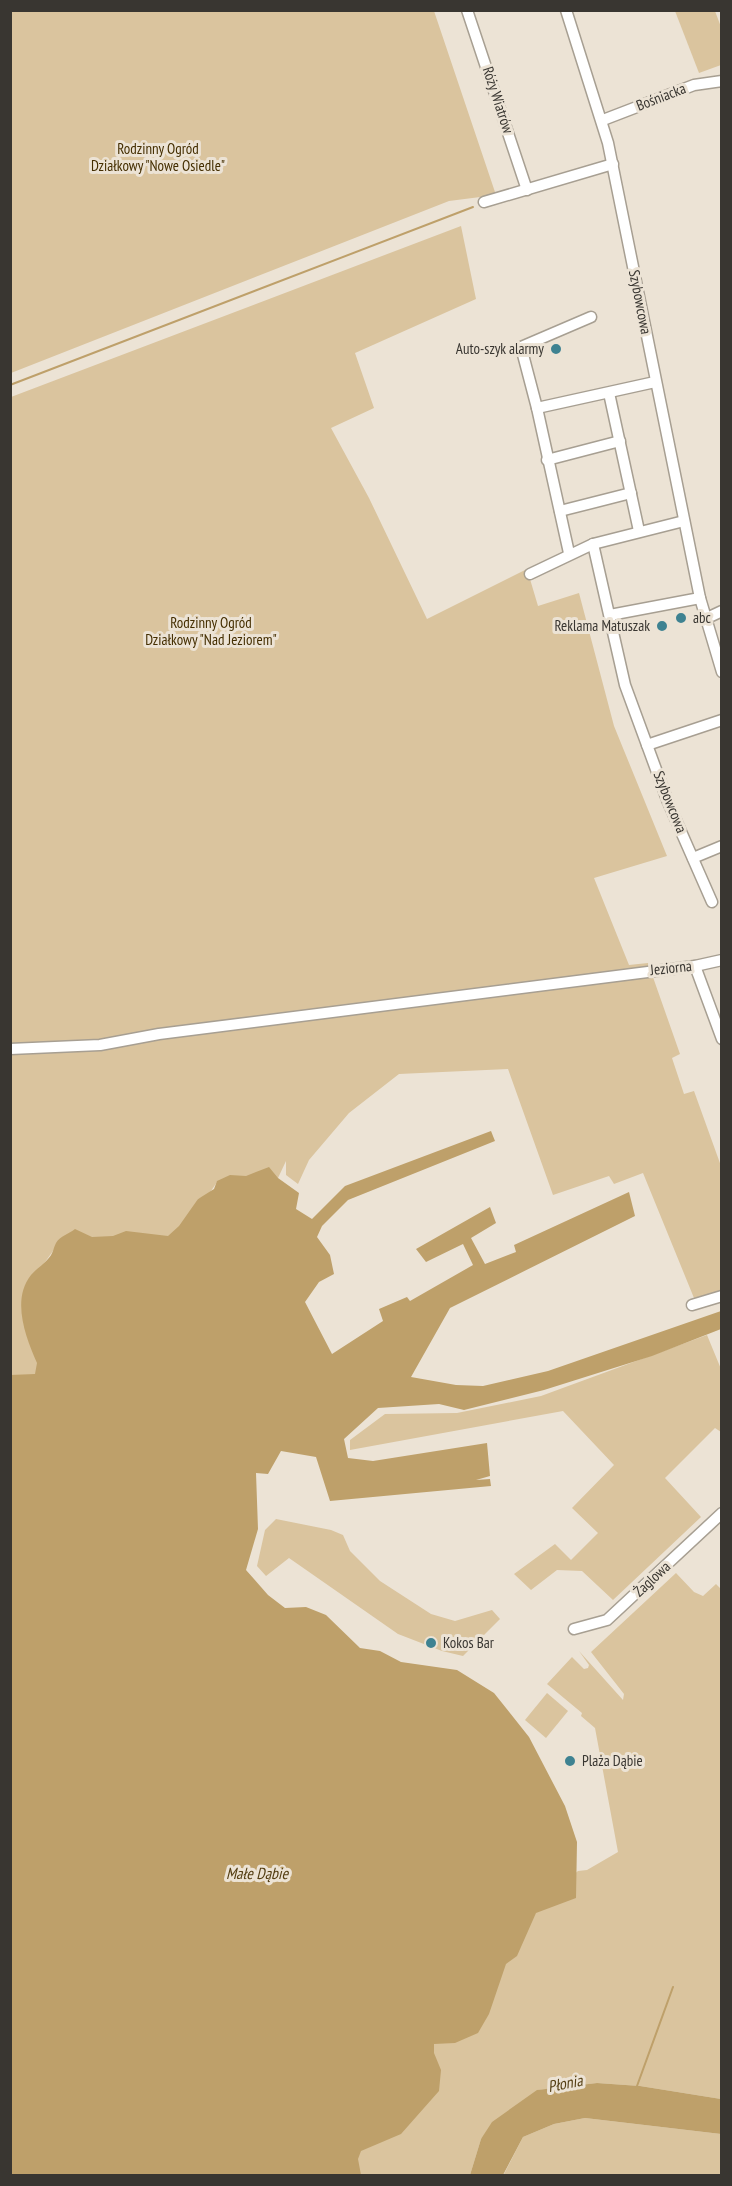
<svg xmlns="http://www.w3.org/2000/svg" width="732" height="2186" viewBox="0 0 732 2186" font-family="'PT Sans Narrow',sans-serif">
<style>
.green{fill:#dac49e}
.water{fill:#bea06a}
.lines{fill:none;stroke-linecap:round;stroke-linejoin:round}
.stream{stroke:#bea06a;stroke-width:2}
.minor-casing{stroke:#a79f92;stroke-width:13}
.minor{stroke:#fff;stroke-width:10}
.poi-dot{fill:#3e8291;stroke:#ece3d5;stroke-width:2}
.labels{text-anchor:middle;stroke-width:6;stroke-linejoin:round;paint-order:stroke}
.street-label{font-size:15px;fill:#393631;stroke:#ece3d5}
.park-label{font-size:15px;fill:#442e01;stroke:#ece3d5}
.poi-label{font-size:15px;fill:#393631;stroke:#ece3d5;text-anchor:start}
.water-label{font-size:16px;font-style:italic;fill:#543e13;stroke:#ece3d5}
</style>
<rect width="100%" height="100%" fill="#ece3d5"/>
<g class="green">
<path d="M11 11H434L496 195 449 201 11 373Z"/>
<path d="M675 11H715L721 27V65L699 73Z"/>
<path d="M461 226 476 299 355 353 374 408 331 428 369 498 427 619 527 569 538 606 579 593 614 726 667 856 594 878 629 965 648 963 680 1054 672 1058 684 1094 694 1091 721 1166V1291L694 1298 643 1173 614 1184 609 1176 553 1195 508 1069 399 1074 349 1113 309 1160 298 1184 286 1175V1161L278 1178 217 1182 209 1194 198 1199 188 1236 55 1248 43 1265 44 1369 11 1398V397Z"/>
<path d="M707 1335 721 1369V1432L715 1428 665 1478 701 1517 613 1600 582 1571 557 1570 531 1590 514 1574 555 1544 571 1560 598 1533 572 1508 614 1465 563 1411 350 1450V1440L385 1414 457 1413 541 1396Z"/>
<path d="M276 1519 331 1530 343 1535 350 1551 380 1581 431 1614 455 1621 492 1610 500 1619 463 1656 442 1651 398 1634 289 1558 266 1576 257 1566 265 1530Z"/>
<path d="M676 1573 694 1592 703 1596 716 1584 722 1590 721 2099 640 2086 597 2083 538 2090 481 2139 470 2175H337L513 1923 578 1871 587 1870 618 1852 595 1728 581 1716 582 1713 547 1684 572 1657 584 1669 588 1668 589 1665 579 1651 623 1700 624 1694 591 1652Z"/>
<path d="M547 1693 568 1711 546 1738 525 1720Z"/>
<path d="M585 2118 721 2134V2175L503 2176 523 2137 554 2124Z"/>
</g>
<g class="water">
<path d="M491 1131 495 1141 348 1200 322 1226 317 1237 330 1255 334 1274 319 1282 305 1302 332 1354 383 1321 379 1309 407 1297 410 1301 473 1265 463 1244 426 1262 416 1249 490 1207 496 1223 471 1238 485 1264 516 1252 514 1245 629 1192 635 1216 450 1308 411 1377 456 1385 483 1386 548 1371 721 1311V1329L652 1356 544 1390 464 1410 439 1404 378 1408 344 1439 348 1458 373 1461 487 1443 490 1476 476 1480 490 1479 491 1486 330 1501 316 1457 281 1451 268 1474 256 1473 258 1529 246 1570 268 1595 285 1608 306 1607 326 1615 360 1648 380 1651 401 1662 457 1670 494 1693 529 1737 565 1806 577 1842 576 1898 536 1913 517 1956 506 1964 489 2014 478 2033 455 2043 434 2044V2053L441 2070 439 2091 401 2134 361 2151 358 2159 361 2175H11L10 1375 35 1374 37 1363C26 1338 11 1300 31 1275 36 1269 43 1265 48 1259 53 1254 53 1249 56 1243 60 1236 69 1234 75 1229L92 1237 113 1236 126 1231 168 1236 179 1226 198 1199 214 1189 217 1181 230 1175 246 1176 269 1167 278 1178 299 1193 296 1209 312 1219 345 1186Z"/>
<path d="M597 2083 640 2086 721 2099V2134L585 2118 554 2124 523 2137 503 2175H470L481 2139 492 2122 537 2090Z"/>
</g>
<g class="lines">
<g class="stream">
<path d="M10 385 473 207"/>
<path d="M637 2086 673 1987"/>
</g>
<defs>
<g id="minor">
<path d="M467 10 527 190"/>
<path d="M566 10 608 143 700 598 722 672"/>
<path d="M603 120 694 85 722 81"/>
<path d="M484 202 613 164"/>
<path d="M591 317 521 347 537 408 655 382"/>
<path d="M609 393 639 531"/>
<path d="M537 408 569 553"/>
<path d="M547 460 620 441"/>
<path d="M560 511 631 493"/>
<path d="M593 544 625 685 668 802 712 902"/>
<path d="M530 574 593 544 684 521"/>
<path d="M610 615 700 598"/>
<path d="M705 619 722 611"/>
<path d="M647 745 722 720"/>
<path d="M693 858 722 846"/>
<path d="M695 966 722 1039"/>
<path d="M10 1049 100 1045 159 1034 695 966 722 960"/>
<path d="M692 1305 722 1296"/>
<path d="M574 1629 607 1620 722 1513"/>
</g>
</defs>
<use href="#minor" class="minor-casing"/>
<use href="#minor" class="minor"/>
</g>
<g class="poi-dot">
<circle cx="556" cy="349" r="6"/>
<circle cx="681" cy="618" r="6"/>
<circle cx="662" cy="626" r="6"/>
<circle cx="431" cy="1643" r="6"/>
<circle cx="570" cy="1761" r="6"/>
</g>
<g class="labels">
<g class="street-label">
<text transform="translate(661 97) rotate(-21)" y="5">Bośniacka</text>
<text transform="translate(498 100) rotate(72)" y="5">Róży Wiatrów</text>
<text transform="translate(640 302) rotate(79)" y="5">Szybowcowa</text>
<text transform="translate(670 802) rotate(68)" y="5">Szybowcowa</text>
<text transform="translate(671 968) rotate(-6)" y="5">Jeziorna</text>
<text transform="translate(652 1579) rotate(-43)" y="5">Żaglowa</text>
</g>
<g class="park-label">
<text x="158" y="154">Rodzinny Ogród<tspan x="158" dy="17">Działkowy "Nowe Osiedle"</tspan></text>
<text x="211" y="628">Rodzinny Ogród<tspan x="211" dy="17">Działkowy "Nad Jeziorem"</tspan></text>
</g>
<g class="poi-label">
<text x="544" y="354" text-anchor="end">Auto-szyk alarmy</text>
<text x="693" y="623">abc</text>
<text x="650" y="631" text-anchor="end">Reklama Matuszak</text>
<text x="443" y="1648">Kokos Bar</text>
<text x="582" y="1766">Plaża Dąbie</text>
</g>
<g class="water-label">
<text x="257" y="1879">Małe Dąbie</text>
<text transform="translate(565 2083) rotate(-11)" y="6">Płonia</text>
</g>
</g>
<rect width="732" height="2186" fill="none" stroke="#393631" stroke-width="24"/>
</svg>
